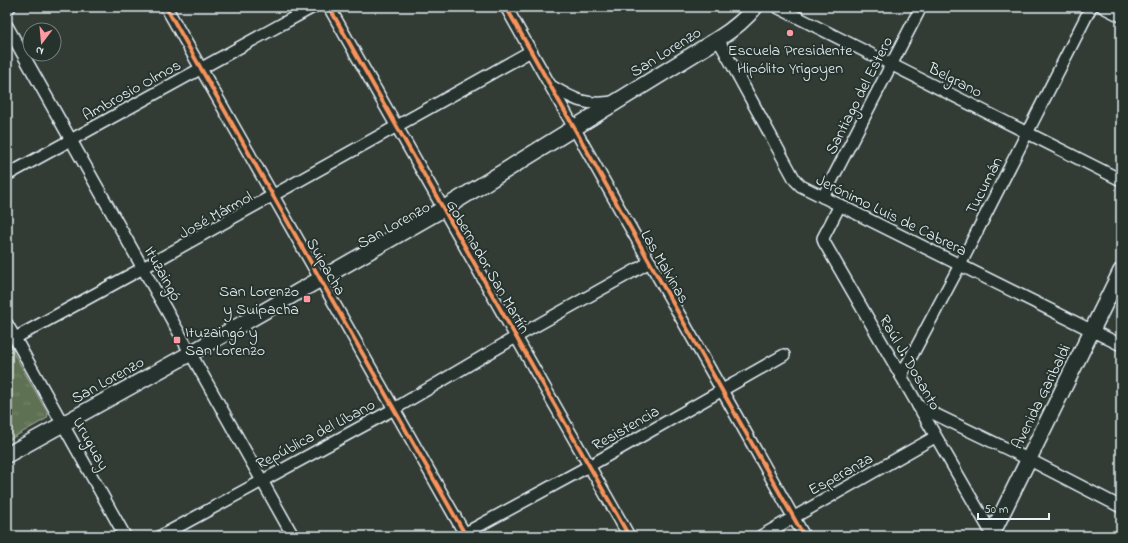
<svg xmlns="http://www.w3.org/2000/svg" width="1128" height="543" viewBox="0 0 1128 543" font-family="'Indie Flower',sans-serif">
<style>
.park{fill:url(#park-tufts);stroke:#a4b1a6}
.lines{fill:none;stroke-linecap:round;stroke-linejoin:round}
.street-casing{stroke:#e8f1f8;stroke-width:14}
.secondary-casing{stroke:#e8f1f8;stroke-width:18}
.street{stroke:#26332d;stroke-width:11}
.secondary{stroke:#26332d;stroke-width:15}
.cycleway-casing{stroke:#26332d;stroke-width:6}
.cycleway{stroke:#f8935d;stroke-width:4}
.poi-dot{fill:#ff9aa2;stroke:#26332d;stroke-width:1.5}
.labels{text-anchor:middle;stroke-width:4;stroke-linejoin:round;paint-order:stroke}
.poi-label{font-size:16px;fill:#e8f1f8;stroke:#26332d}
.street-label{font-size:16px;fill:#e8f1f8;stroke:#26332d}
</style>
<defs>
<pattern id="park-tufts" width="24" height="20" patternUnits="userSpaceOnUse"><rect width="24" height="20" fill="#5f7153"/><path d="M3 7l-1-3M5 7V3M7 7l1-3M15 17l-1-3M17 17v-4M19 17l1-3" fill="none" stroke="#76866c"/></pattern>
</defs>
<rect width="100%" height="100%" fill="#333b35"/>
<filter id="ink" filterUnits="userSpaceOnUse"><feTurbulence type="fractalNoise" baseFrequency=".025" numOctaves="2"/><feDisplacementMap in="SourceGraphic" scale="8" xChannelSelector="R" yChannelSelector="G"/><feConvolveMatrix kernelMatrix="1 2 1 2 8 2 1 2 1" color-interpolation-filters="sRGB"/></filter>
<g filter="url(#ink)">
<path class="park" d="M7 341 48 414 47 418 44 420 7 441Z"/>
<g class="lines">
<defs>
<g id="street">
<path d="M166 7 466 536"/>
<path d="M329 7 629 536"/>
<path d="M506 7 804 536"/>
<path d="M777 7 1121 180"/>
<path d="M1103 7 1121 16"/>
<path d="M7 9 10 7"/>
<path d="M7 26 293 536"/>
<path d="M718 39 795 180 801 186 1121 345"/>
<path d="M551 86C575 100 585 106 613 102"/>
<path d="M7 175 313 7"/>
<path d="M823 197 921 7"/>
<path d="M840 205 823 238 824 242 992 534"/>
<path d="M7 324 125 536"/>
<path d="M15 338 143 268 531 51"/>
<path d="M901 376 960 265 1091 7"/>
<path d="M918 406 1028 459 1121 507"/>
<path d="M161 536 394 409 516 337 650 262"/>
<path d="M460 536 589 466 784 355"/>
<path d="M761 536 935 437"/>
</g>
<g id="secondary">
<path d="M7 455 191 353 443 209 718 39C732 30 745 20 755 7"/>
<path d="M991 536 1121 271"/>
</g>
</defs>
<use href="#street" class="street-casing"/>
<use href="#secondary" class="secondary-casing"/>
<use href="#street" class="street"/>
<use href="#secondary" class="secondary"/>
<defs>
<g id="cycleway">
<path d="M166 7 466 536"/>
<path d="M329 7 629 536"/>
<path d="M506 7 804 536"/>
</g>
</defs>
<use href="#cycleway" class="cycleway-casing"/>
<use href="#cycleway" class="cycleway"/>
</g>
</g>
<g class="poi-dot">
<circle cx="790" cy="33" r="4"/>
<rect x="303" y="295" width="8" height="8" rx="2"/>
<rect x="173" y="336" width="8" height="8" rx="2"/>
</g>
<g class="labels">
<g class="poi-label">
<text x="790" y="55">Escuela Presidente<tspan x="790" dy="18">Hipólito Yrigoyen</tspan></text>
<text x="299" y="296" text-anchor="end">San Lorenzo<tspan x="299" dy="18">y Suipacha</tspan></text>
<text x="185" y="337" text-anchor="start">Ituzaingó y<tspan x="185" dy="18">San Lorenzo</tspan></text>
</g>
<g class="street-label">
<text transform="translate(665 51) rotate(-32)" y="6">San Lorenzo</text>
<text transform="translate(956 79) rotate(27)" y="6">Belgrano</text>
<text transform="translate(131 89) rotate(-29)" y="6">Ambrosio Olmos</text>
<text transform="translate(858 95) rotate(-63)" y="6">Santiago del Estero</text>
<text transform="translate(983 185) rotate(-63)" y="6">Tucumán</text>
<text transform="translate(215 214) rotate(-29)" y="6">José Mármol</text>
<text transform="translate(892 214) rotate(26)" y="6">Jerónimo Luis de Cabrera</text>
<text transform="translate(393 224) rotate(-29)" y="6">San Lorenzo</text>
<text transform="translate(327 266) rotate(60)" y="6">Suipacha</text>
<text transform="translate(489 266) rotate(60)" y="6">Gobernador San Martín</text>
<text transform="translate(666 266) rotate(60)" y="6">Las Malvinas</text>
<text transform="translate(164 273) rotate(61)" y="6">Ituzaingó</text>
<text transform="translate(911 362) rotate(60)" y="6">Raúl J. Dosanto</text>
<text transform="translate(107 379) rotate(-29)" y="6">San Lorenzo</text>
<text transform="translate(1040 396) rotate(-64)" y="6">Avenida Garibaldi</text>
<text transform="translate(625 427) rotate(-30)" y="6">Resistencia</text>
<text transform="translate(315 433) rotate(-28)" y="6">República del Líbano</text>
<text transform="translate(92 443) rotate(61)" y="6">Uruguay</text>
<text transform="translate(840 473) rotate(-29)" y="6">Esperanza</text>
</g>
</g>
<rect width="1128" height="543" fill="none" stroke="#26332d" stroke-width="24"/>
<rect x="12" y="12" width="1104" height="519" fill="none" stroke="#e8f1f8" stroke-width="1.5" filter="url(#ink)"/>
<g transform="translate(42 42) rotate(196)"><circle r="19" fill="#26332d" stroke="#747f7e"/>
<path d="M0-3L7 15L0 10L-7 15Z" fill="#ff9aa2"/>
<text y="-6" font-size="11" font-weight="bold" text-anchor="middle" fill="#e8f1f8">N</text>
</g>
<path d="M978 513v6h71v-6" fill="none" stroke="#e8f1f8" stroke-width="2"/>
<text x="984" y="513" font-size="12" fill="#e8f1f8" stroke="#26332d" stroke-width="3" paint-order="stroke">50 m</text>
</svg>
